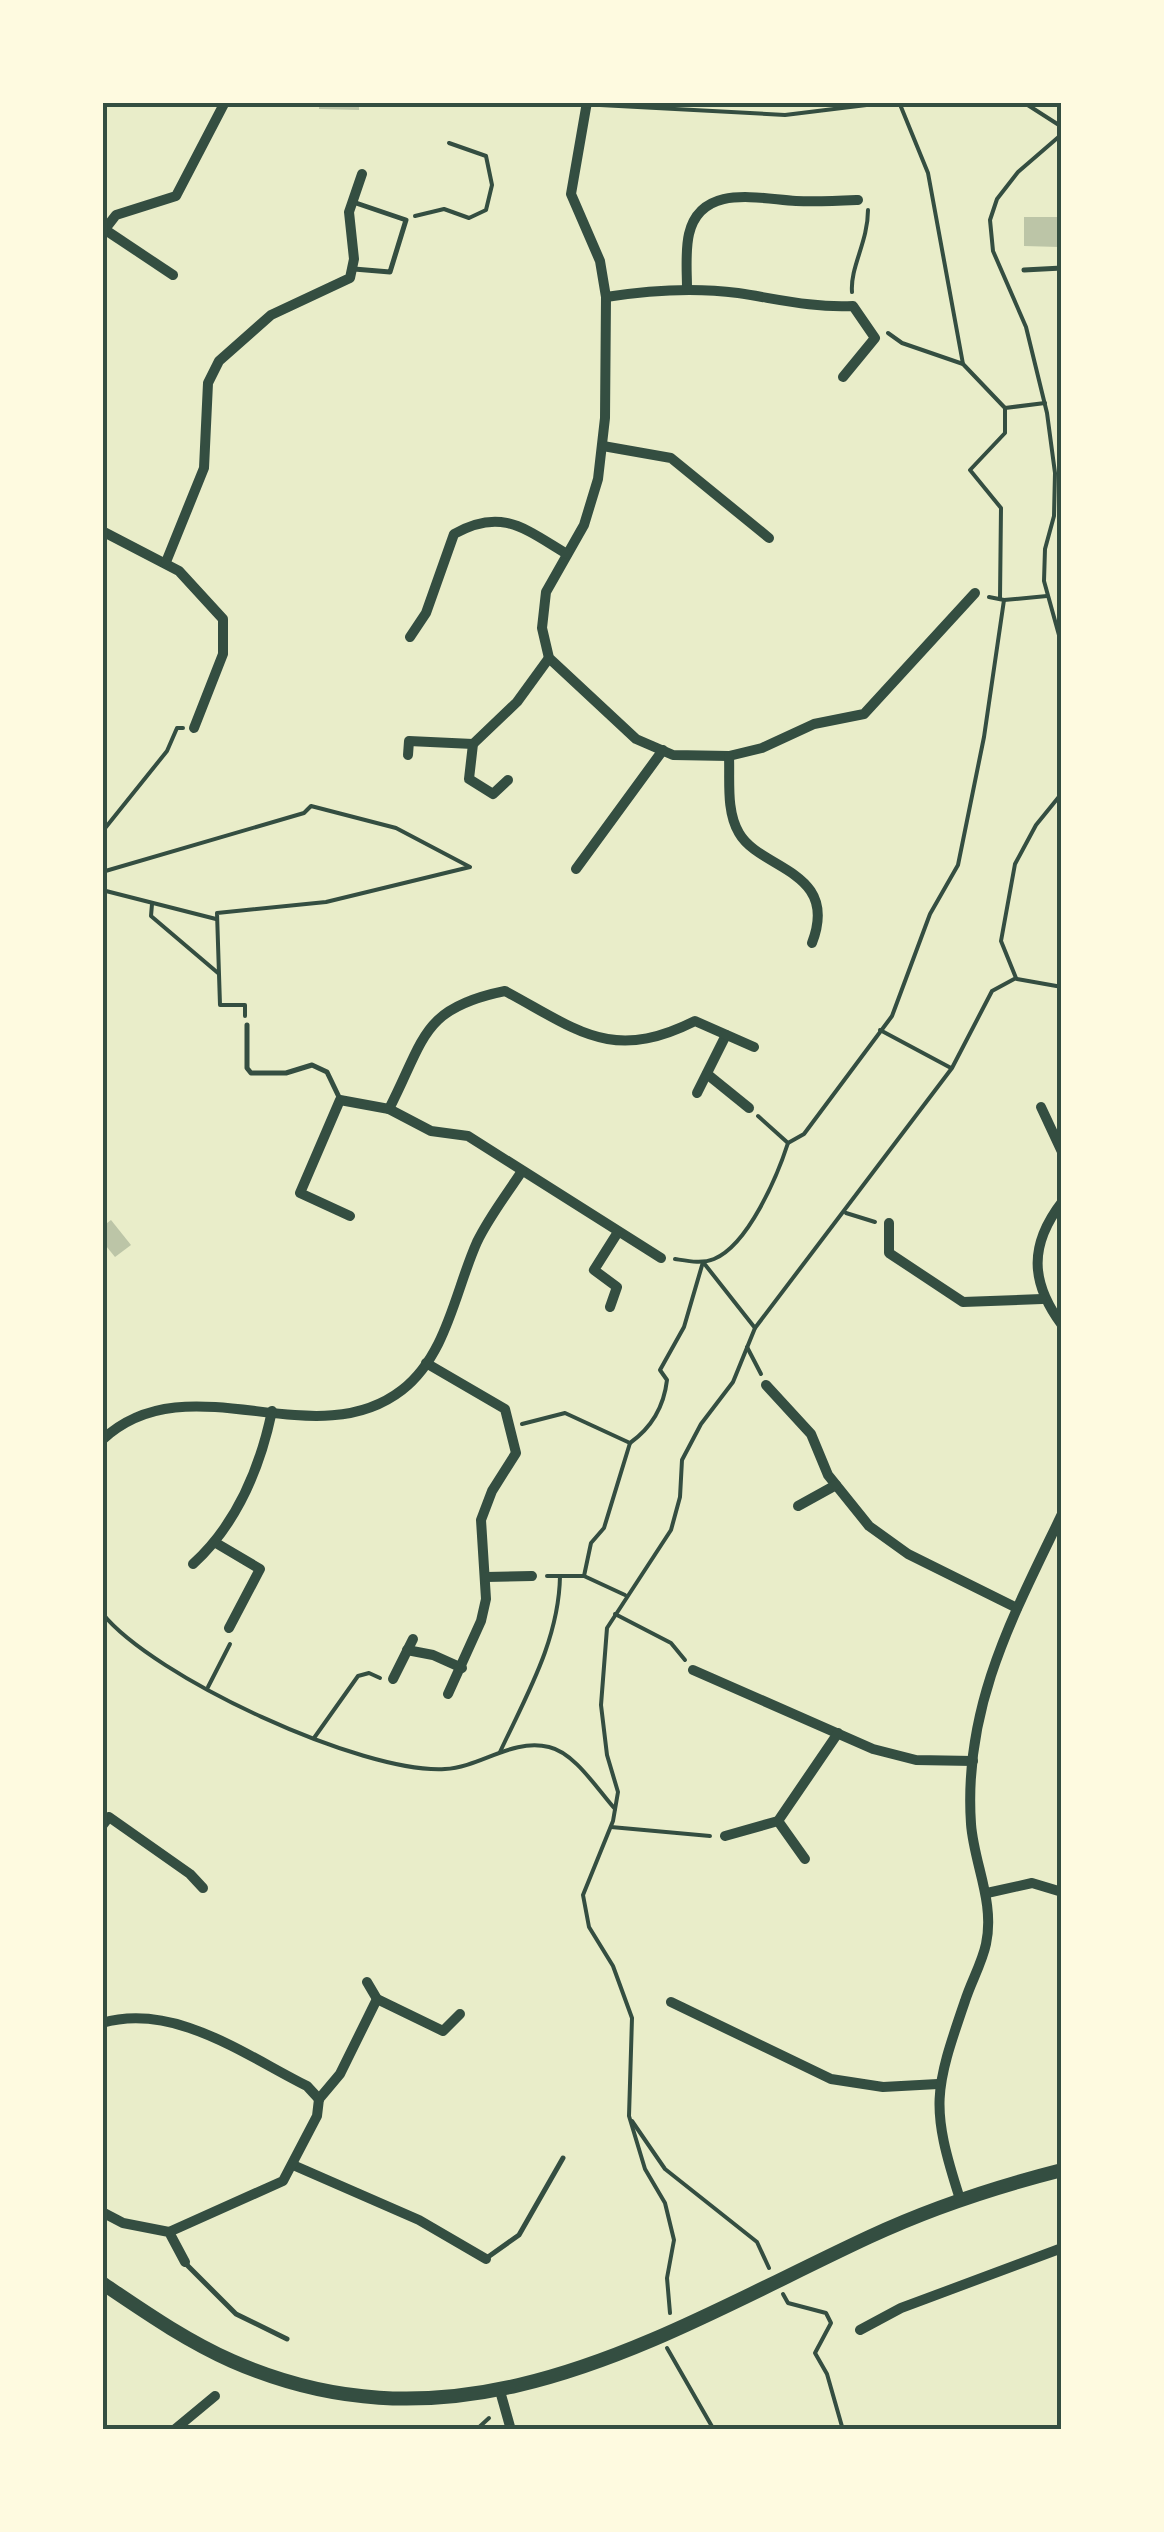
<svg xmlns="http://www.w3.org/2000/svg" width="1164" height="2532" viewBox="0 0 1164 2532" font-family="'DM Sans',sans-serif">
<style>
.building{fill:#bcc5a7}
.lines{fill:none;stroke-linecap:round;stroke-linejoin:round}
.path{stroke:#344e41;stroke-width:4}
.service{stroke:#344e41;stroke-width:5}
.minor{stroke:#344e41;stroke-width:10}
.tertiary{stroke:#344e41;stroke-width:14}
.neatline{fill:none;stroke:#344e41;stroke-width:4}
</style>
<rect width="100%" height="100%" fill="#e9edc9"/>
<g class="building">
<path d="M319 102H359V110L319 109Z"/>
<path d="M1024 217H1059V247L1024 246Z"/>
<path d="M111 1220 131 1245 115 1257 102 1241V1227Z"/>
</g>
<g class="lines">
<g class="path">
<path d="M899 102 928 173 963 364"/>
<path d="M1023 102 1062 127"/>
<path d="M600 105 785 115 891 102"/>
<path d="M1062 134 1018 172 997 199 990 220 993 251 1026 327 1047 413 1055 473 1054 516 1045 549 1044 581 1062 646"/>
<path d="M415 216 444 209 469 218 486 210 492 185 486 156 449 143"/>
<path d="M852 292C850 267 868 242 868 210"/>
<path d="M888 333 902 343 963 364 1005 408 1045 403"/>
<path d="M1000 598 1001 508 970 470 1005 433V408"/>
<path d="M1004 600 1047 596"/>
<path d="M102 832 167 751 177 728H183"/>
<path d="M102 872 304 813 311 806 396 828 470 867 326 902 217 913 220 1005H245V1016"/>
<path d="M102 890 216 919"/>
<path d="M152 904 151 916 218 973"/>
<path d="M1017 979 1062 987"/>
<path d="M880 1030 951 1068"/>
<path d="M758 1116 788 1143 804 1134 892 1016 930 914 958 865 984 737 1004 600 989 597"/>
<path d="M846 1213 875 1222"/>
<path d="M675 1259C688 1261 702 1264 714 1259 748 1245 777 1177 788 1143"/>
<path d="M703 1262 755 1328"/>
<path d="M747 1347 761 1374"/>
<path d="M522 1424 565 1413 630 1443C651 1428 664 1406 667 1380L660 1370 684 1327 703 1262"/>
<path d="M547 1576H584L591 1543 604 1528 630 1443"/>
<path d="M584 1576 625 1595"/>
<path d="M102 1613C153 1677 362 1774 445 1769 481 1767 512 1738 549 1747 575 1753 597 1789 615 1809"/>
<path d="M615 1614 671 1643 685 1660"/>
<path d="M208 1687 230 1644"/>
<path d="M314 1738 358 1676 369 1673 380 1678"/>
<path d="M500 1752C526 1696 559 1640 560 1576"/>
<path d="M611 1827 710 1836"/>
<path d="M632 2121 665 2169 757 2242 769 2268"/>
<path d="M783 2294 788 2303 826 2313 831 2323 815 2353 827 2374 843 2430"/>
<path d="M670 2313 667 2278 674 2240 665 2203 645 2169 629 2116 632 2018 613 1966 589 1927 583 1895 613 1821 618 1792 607 1755 601 1705 607 1628 671 1530 680 1497 682 1460 701 1424 733 1382 755 1328 952 1068 992 991 1016 978 1001 941 1015 864 1036 825 1062 793"/>
<path d="M667 2348 714 2430"/>
<path d="M476 2430 489 2418"/>
</g>
<g class="service">
<path d="M353 202 406 220 390 272 354 269"/>
<path d="M1024 270 1062 268"/>
<path d="M247 1025V1068L251 1073H286L312 1065 327 1072 339 1097"/>
<path d="M488 2257 519 2235 563 2158"/>
<path d="M186 2264 236 2314 287 2339"/>
</g>
<g class="minor">
<path d="M587 102 571 194 600 261 606 297 605 418 598 479 584 525 546 592 542 628 549 658 636 739 673 755 729 756 762 748 814 724 864 714 975 593"/>
<path d="M104 229 173 275"/>
<path d="M102 233 116 215 176 196 225 102"/>
<path d="M687 289C687 271 685 251 689 234 701 183 759 199 796 201 817 202 837 201 858 200"/>
<path d="M606 297C650 290 693 287 738 293 778 299 812 308 853 306L875 338 843 377"/>
<path d="M603 446 671 458 769 538"/>
<path d="M102 531 179 571 223 619V654L194 728"/>
<path d="M166 562 204 468 208 383 219 361 271 315 350 278 354 259 349 212 362 174"/>
<path d="M410 637 426 613 454 534C502 507 525 529 567 554"/>
<path d="M408 755 409 741 473 744"/>
<path d="M729 756C730 781 726 811 739 833 760 870 840 870 812 943"/>
<path d="M508 780 493 794 469 779 473 744 517 702 549 658"/>
<path d="M576 869 663 750"/>
<path d="M707 1074 749 1108"/>
<path d="M697 1093 726 1035"/>
<path d="M1041 1107 1062 1152"/>
<path d="M389 1109C425 1039 421 1008 505 991 578 1030 611 1063 695 1021L754 1047"/>
<path d="M1062 1202C1029 1245 1030 1282 1062 1325"/>
<path d="M350 1216 300 1193 340 1100 389 1109 431 1131 468 1136 661 1258"/>
<path d="M889 1223V1253L963 1302 1042 1299"/>
<path d="M610 1307 617 1287 594 1270 618 1232"/>
<path d="M426 1363 505 1409 516 1453 492 1491 481 1520 486 1599 481 1621 448 1694"/>
<path d="M766 1385 811 1434 828 1475 869 1526 908 1554 1017 1608"/>
<path d="M102 1440C188 1359 313 1459 402 1390 447 1355 455 1291 477 1242 489 1217 507 1194 522 1171"/>
<path d="M798 1506 836 1485"/>
<path d="M216 1543 260 1569 229 1628"/>
<path d="M193 1564C236 1525 260 1468 272 1411"/>
<path d="M486 1577 532 1576"/>
<path d="M407 1650 433 1655 462 1668"/>
<path d="M693 1670 873 1749 916 1760 973 1761"/>
<path d="M393 1679 413 1639"/>
<path d="M778 1821 805 1859"/>
<path d="M102 1826 109 1817 190 1874 203 1888"/>
<path d="M725 1836 778 1821 838 1733"/>
<path d="M987 1893 1032 1883 1062 1892"/>
<path d="M367 1982 377 1999 443 2031 460 2014"/>
<path d="M671 2002 831 2079 883 2087 938 2084"/>
<path d="M102 2023C174 2002 245 2055 307 2086L319 2099"/>
<path d="M319 2099 340 2074 377 1999"/>
<path d="M293 2165 419 2220 486 2259"/>
<path d="M960 2199C930 2106 934 2091 965 2001 971 1982 982 1963 986 1944 995 1902 974 1864 971 1824 963 1707 1013 1616 1062 1514"/>
<path d="M102 2212 123 2223 169 2232 185 2262"/>
<path d="M169 2232 283 2181 317 2116 319 2099"/>
<path d="M860 2330 901 2308 1062 2248"/>
<path d="M500 2391 511 2430"/>
<path d="M174 2430 215 2396"/>
</g>
<path class="tertiary" d="M102 2283C145 2312 185 2340 232 2361 466 2464 663 2333 869 2237 931 2208 995 2187 1062 2170"/>
</g>
<rect width="1164" height="2532" fill="none" stroke="#fefae0" stroke-width="210"/>
<rect x="105" y="105" width="954" height="2322" class="neatline"/>
</svg>
